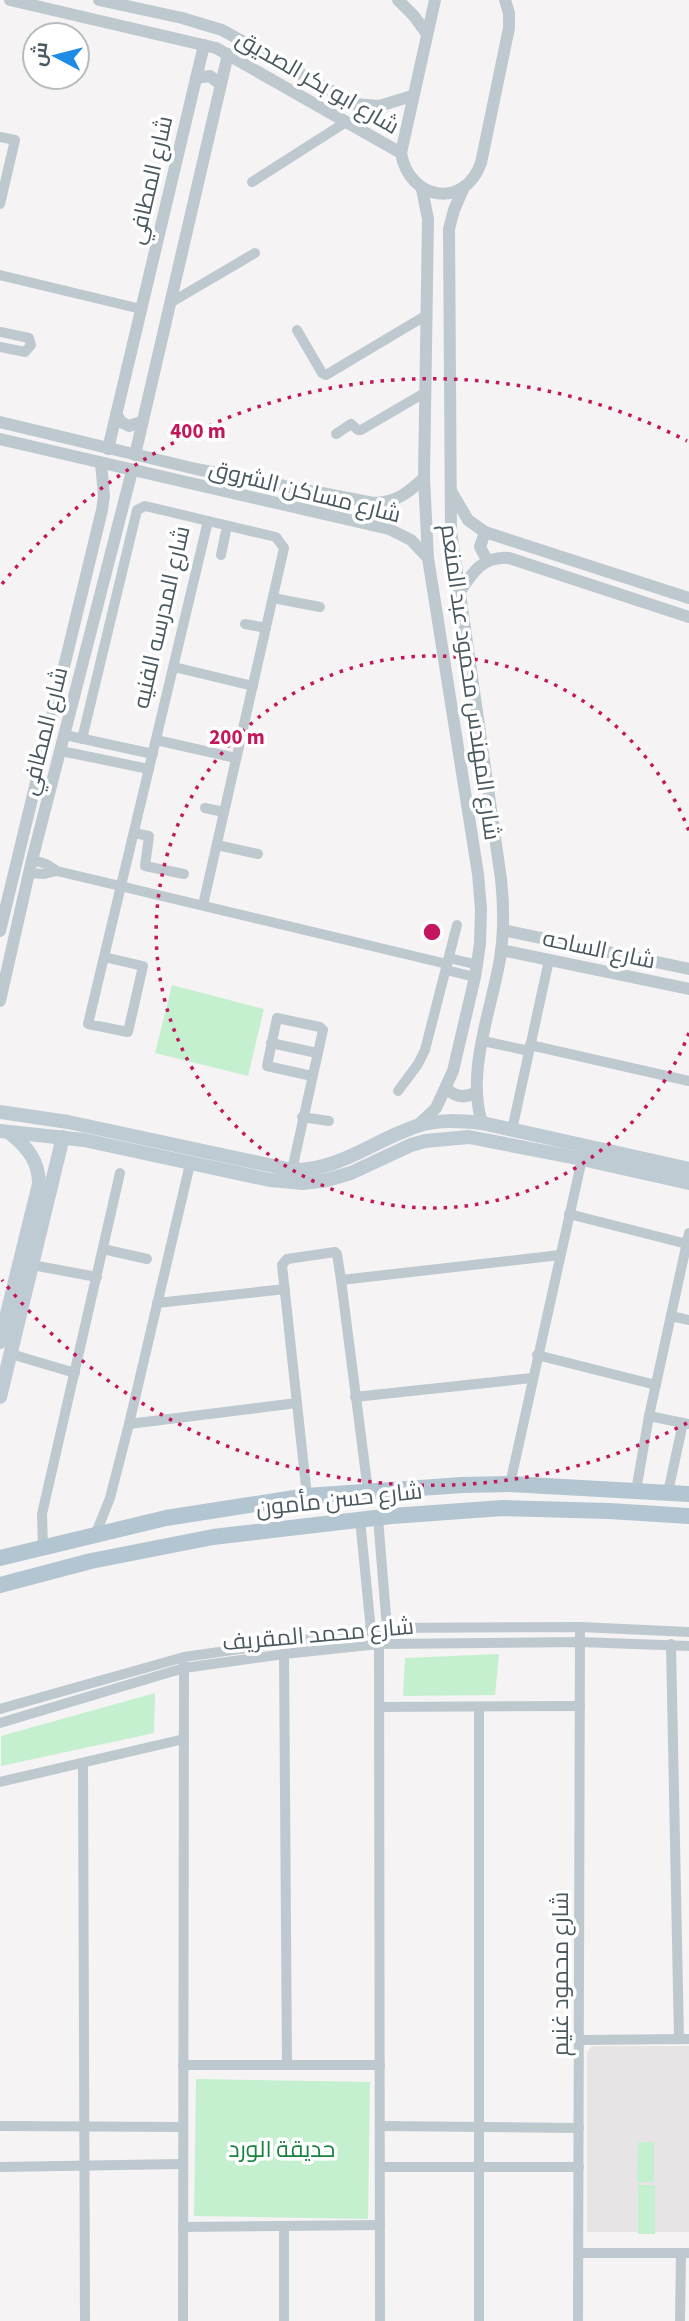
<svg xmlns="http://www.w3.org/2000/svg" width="689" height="2321" viewBox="0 0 689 2321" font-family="'Source Sans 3',Cairo,sans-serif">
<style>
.education{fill:#e6e4e5}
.green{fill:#c4f0d0}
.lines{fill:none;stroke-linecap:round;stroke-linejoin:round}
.minor{stroke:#bec9cf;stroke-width:10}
.tertiary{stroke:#bec9cf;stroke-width:12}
.secondary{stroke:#bfcbd3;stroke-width:14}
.primary{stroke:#b3c5d0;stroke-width:16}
.ring{fill:none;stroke:#c2185b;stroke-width:3.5;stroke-dasharray:3.5 7}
.labels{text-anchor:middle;stroke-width:7;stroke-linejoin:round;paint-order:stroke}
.street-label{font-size:23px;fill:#4a5860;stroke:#fff}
.park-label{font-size:23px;fill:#198342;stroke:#fff}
.centre{fill:#c2185b;stroke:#fff;stroke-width:3.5}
.ring-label{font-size:21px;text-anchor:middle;font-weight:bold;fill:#c2185b;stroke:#fff;stroke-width:7;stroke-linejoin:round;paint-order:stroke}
</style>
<rect width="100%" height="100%" fill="#f5f3f3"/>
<path class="education" d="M592 2046H689V2232H587V2053Z"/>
<g class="green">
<path d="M172 985 264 1009 248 1076 155 1053Z"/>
<path d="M499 1654 495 1695 403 1696 405 1658Z"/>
<path d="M155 1693 154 1733 1 1766V1736Z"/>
<path d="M196 2079 370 2082 368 2219 194 2216Z"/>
<path d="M638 2142H654V2182H637Z"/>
<rect x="638" y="2185" width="17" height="49"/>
</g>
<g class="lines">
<g class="minor">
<path d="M0 137 15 140 0 204"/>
<path d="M252 182 346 122"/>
<path d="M0 275 141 309"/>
<path d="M170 303 255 253"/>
<path d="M297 330 322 373 326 375 425 316"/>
<path d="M0 332 29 338 31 345 25 352 0 347"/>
<path d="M336 434 351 424 358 430H361L426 392"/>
<path d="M221 555 227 526"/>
<path d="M273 598 320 607"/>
<path d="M245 624 266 628"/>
<path d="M174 667 253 686"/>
<path d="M65 735 153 754"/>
<path d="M82 739 137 510 145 506 208 521 88 1024 128 1032 143 966 104 957"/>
<path d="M156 740 236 758"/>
<path d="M61 751 149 769"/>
<path d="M205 808 224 812"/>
<path d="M134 833 149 836 145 866 184 874"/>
<path d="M217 845 258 854"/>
<path d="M33 860 46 864 57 871 447 964"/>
<path d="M30 873 44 874 57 871"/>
<path d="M203 905 284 548 276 537 208 521"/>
<path d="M449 958 478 965"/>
<path d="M446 970 475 977"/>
<path d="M483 1041 529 1051"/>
<path d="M271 1043 317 1053"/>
<path d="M530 1045 689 1081"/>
<path d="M398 1091 418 1064 425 1050 457 925"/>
<path d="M302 1117 329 1121"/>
<path d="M512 1130 549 960"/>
<path d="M292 1170 323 1030 320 1027 277 1018 267 1066 312 1076"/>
<path d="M569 1214 687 1244"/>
<path d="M103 1249 147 1259"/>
<path d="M32 1265 97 1277"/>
<path d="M341 1280 560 1255"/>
<path d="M157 1303 285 1289"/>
<path d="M671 1316 689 1320"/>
<path d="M11 1354 75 1373"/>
<path d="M537 1355 656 1385"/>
<path d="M355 1397 532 1378"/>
<path d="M649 1416 688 1424"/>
<path d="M129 1424 297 1403"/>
<path d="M510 1484 582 1159"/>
<path d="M636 1491 649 1416 689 1233"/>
<path d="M668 1492 683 1423"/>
<path d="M307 1496 282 1265 287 1259 335 1252 337 1254 341 1280 368 1491"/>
<path d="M378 1518 387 1628 386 1635 379 1644 380 2321"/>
<path d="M360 1519 371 1631 379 1644"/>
<path d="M96 1533 110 1498 129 1424 190 1164"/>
<path d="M43 1547 42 1514 120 1173"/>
<path d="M671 1644 679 2039"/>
<path d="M284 1654 287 2065"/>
<path d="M380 1707 580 1706"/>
<path d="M479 1707V2321"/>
<path d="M0 1709 184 1657 387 1628 580 1627 689 1632"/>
<path d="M0 1723 184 1668 284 1654 379 1644 580 1642 689 1646"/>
<path d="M83 1764 85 2321"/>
<path d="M0 1782 184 1739"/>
<path d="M579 2040 689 2039"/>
<path d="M183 2065H380"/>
<path d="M0 2126 183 2127"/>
<path d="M380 2126 579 2128"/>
<path d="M0 2167 182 2164"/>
<path d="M380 2167H579"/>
<path d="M284 2226V2321"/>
<path d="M183 2227 380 2225"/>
<path d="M579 2253H689"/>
<path d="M183 2321 184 1665"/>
<path d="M578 2321 580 1627"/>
<path d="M680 2321 681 2253"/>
</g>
<g class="tertiary">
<path d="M10 0 216 48 401 153"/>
<path d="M99 0 182 18 222 30 355 104 379 106 412 96"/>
<path d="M398 0 414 16 427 34"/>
<path d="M435 0 401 153C409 200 464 210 481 163L509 28V13L505 0"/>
<path d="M196 78 210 76 220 84"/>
<path d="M464 187 454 210 449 229 451 531 501 879C504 906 504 933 500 959 491 1011 466 1072 482 1123"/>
<path d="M116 414 121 422 129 426 141 422"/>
<path d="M0 422 196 469 374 503C396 503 409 492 424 478"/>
<path d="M0 439 389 529 411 540 428 558"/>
<path d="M108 449 204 45"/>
<path d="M135 455 228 54"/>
<path d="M451 491 468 520 485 532 689 598"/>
<path d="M485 532 480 547 487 560"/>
<path d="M459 593C472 573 482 556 509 558L689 617"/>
<path d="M503 930 689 969"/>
<path d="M0 931 102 510 104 496 101 463"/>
<path d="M501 950 689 989"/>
<path d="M0 1001 31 864 132 471"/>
<path d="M446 1088C455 1097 465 1099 476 1092"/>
<path d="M418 1125 436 1108 453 1071 475 977 480 944 481 909 478 874 428 558 424 478 428 219 422 189"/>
</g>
<g class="secondary">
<path d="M0 1112 68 1122 292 1170C339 1171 374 1140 417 1126 438 1119 461 1121 482 1123L689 1169"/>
<path d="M0 1131 84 1140 270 1180 303 1183 327 1180 351 1173 411 1145 425 1141 469 1137 582 1159 689 1183"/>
<path d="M0 1342 39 1184C39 1161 27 1147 10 1133"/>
<path d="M0 1397 63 1137"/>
</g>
<g class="primary">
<path d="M0 1558 166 1518 307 1496 462 1485 510 1484 689 1494"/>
<path d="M0 1585 91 1561 213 1537 392 1516 503 1508 609 1511 689 1516"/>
</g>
</g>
<g class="ring">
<path d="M689 1033A276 276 0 1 1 689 831"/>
<path d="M687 1423A553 553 0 0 1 2 1280M2 584A553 553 0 0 1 687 441"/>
</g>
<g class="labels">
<g class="street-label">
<text transform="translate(318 82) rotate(30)" y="8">شارع ابو بكر الصديق</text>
<text transform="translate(150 180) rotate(-77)" y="8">شارع المطافي</text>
<text transform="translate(305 491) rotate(14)" y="8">شارع مساكن الشروق</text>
<text transform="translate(161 617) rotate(-77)" y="8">شارع المدرسه الفنيه</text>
<text transform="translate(471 682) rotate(82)" y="8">شارع المهندس محمود عبد المنعم</text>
<text transform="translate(44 731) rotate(-76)" y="8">شارع المطافي</text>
<text transform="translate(599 949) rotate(12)" y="8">شارع الساحه</text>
<text transform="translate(339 1499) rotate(-6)" y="8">شارع حسن مأمون</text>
<text transform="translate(318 1634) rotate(-5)" y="8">شارع محمد المقريف</text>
<text transform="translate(560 1974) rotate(-90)" y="8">شارع محمود غنيم</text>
</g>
<g class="park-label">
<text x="282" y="2157">حديقة الورد</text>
</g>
</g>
<circle cx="432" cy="932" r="10" class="centre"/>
<g class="ring-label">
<text x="198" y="438">400 m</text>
<text x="237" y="744">200 m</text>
</g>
<g transform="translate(56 56) rotate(277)"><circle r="33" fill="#ffffff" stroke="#b7bcbf" stroke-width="2"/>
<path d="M0-5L12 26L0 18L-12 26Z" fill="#1e8be4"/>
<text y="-10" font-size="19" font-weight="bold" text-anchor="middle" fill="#4a5860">ش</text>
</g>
</svg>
